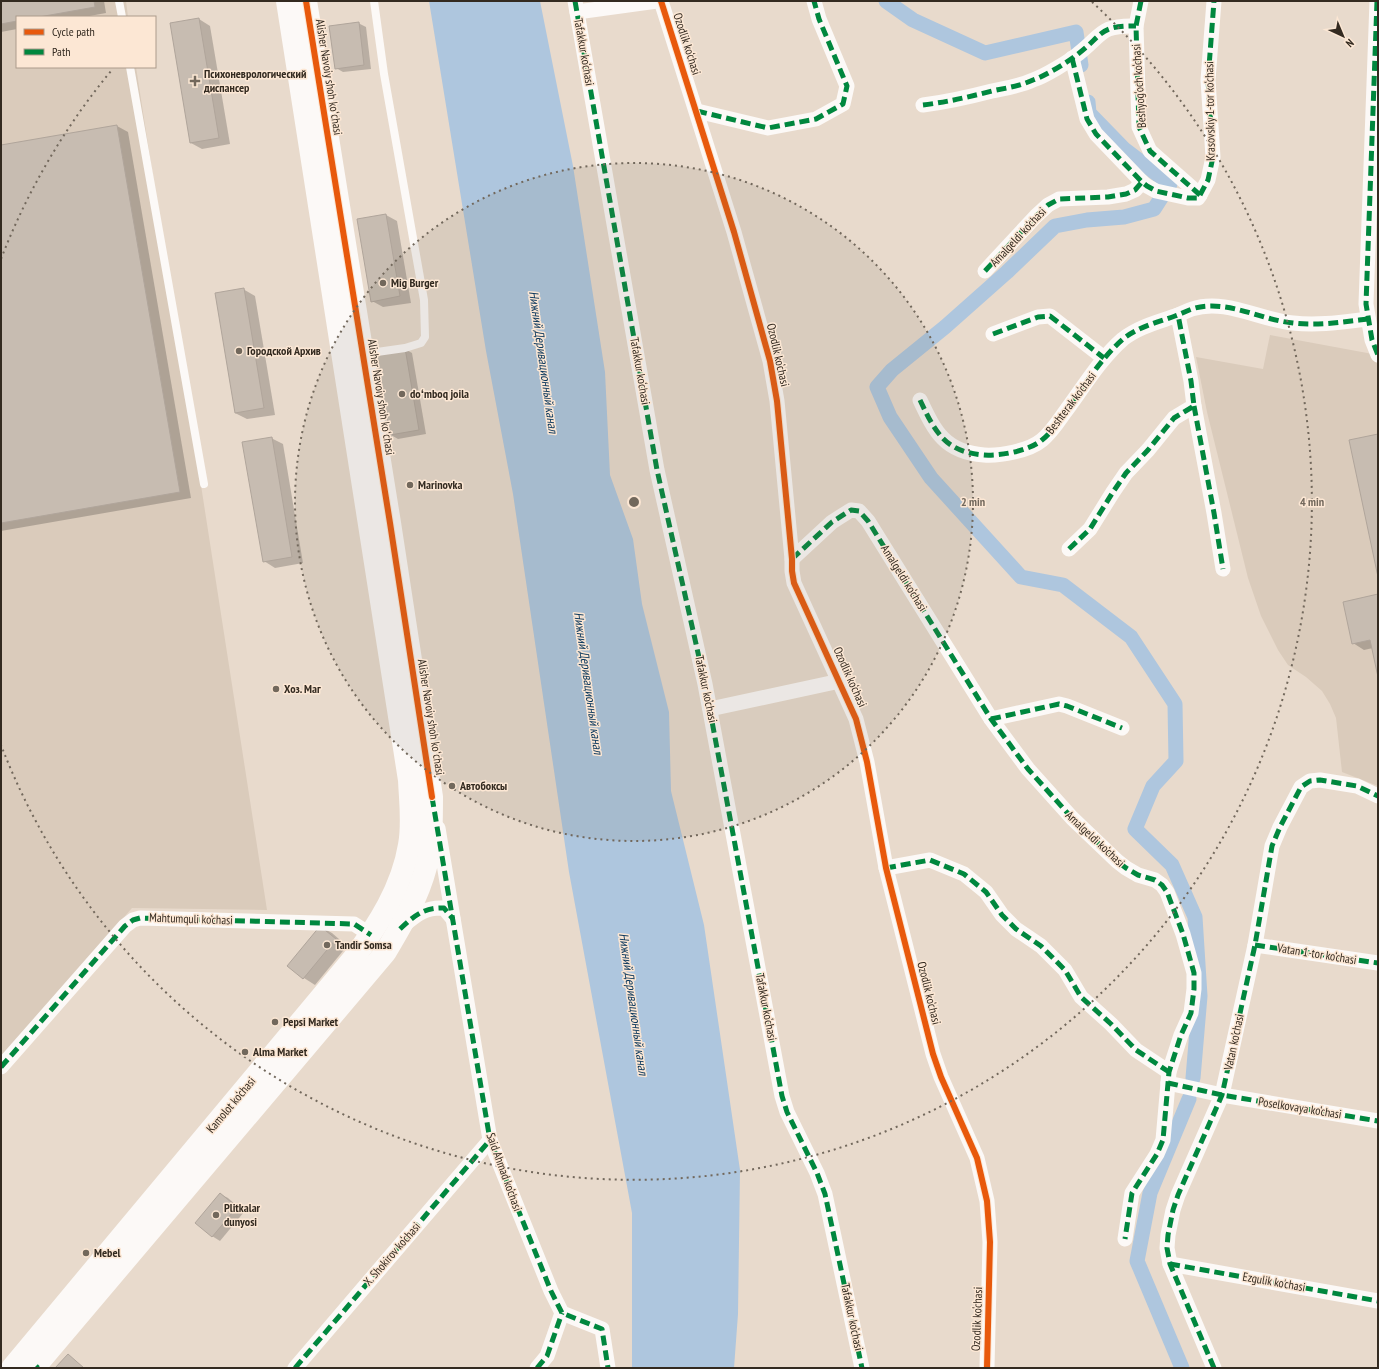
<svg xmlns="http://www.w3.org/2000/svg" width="1379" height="1369" viewBox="0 0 1379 1369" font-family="'PT Sans Narrow',sans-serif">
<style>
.industrial{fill:#dacbbb}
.water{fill:#aec6de}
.shadow{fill:#0003}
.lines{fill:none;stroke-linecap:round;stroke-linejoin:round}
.canal{stroke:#aec6de;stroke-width:15}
.building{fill:#c7bcb1;stroke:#b0a59b}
.lane{stroke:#fcf9f7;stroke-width:8}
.street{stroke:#fcf9f7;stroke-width:15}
.primary{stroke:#fcf9f7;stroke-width:22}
.quiet{stroke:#00873e;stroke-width:5;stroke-dasharray:10 5;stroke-linecap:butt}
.cycleway-casing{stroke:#fce7d4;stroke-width:8}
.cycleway{stroke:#e8590c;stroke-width:6}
.ring{fill:none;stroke:#72685c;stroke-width:2;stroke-dasharray:2 4}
.poi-dot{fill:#72685c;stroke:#fce7d4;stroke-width:1.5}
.labels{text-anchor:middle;stroke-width:3;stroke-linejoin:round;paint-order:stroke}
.street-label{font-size:12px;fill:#332a20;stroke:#fce7d4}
.poi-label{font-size:12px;font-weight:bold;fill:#332a20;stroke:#fce7d4;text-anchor:start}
.water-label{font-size:13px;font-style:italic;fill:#07355b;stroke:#fce7d4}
.centre{fill:#72685c;stroke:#fce7d4;stroke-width:2}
.ring-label{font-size:12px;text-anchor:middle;font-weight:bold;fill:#72685c;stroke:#fce7d4;stroke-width:3;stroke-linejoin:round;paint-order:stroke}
</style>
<rect width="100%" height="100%" fill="#e8dacc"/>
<g class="industrial">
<path d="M1 1H126L128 17H17V67H136L267 910 132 908 1 1059Z"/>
<path d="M1270 335 1378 355V786L1342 772 1336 718 1330 704 1322 691 1306 677 1288 665 1278 650 1261 616 1248 578 1207 412 1196 357 1263 369Z"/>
</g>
<path class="water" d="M429 1H540L573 166 605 372 610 475 633 539 642 604 669 712 671 791 704 925 740 1170 738 1314 734 1368H632V1213L569 872 513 494 486 351Z"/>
<g class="shadow">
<path d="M1 1H104L106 13 84 17H17V29L1 32Z"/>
<path d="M199 19 210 26 230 144 202 149 191 143Z"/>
<path d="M358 23 366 27 371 69 343 72 336 68Z"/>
<path d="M117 126 128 132 191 498 1 531V146Z"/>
<path d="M386 215 397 221 411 303 383 307 372 301Z"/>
<path d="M243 289 255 296 275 415 247 419 235 413Z"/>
<path d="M405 349 412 353 426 434 398 439 391 435 377 353Z"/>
<path d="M271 438 283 444 303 563 275 568 264 561Z"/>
<path d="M1378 596V672L1373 648 1364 650 1353 643Z"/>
<path d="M321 927 332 933 347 946 315 985 304 978 289 966Z"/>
<path d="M220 1194 228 1198 244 1212 220 1241 212 1236Z"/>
</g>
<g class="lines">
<g class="canal">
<path d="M886 1 913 20 985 53 1076 32 1081 65"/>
<path d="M1088 102 1089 113 1124 149 1170 184 1154 209 1124 217 1087 220 1055 226 1007 272 945 327 892 370 877 387 890 417 931 478 1021 577 1063 585 1131 637 1175 704 1176 761 1153 786 1135 829 1172 865 1195 917 1200 996 1193 1078"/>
<path d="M1182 1368 1137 1261 1150 1193 1189 1099"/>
</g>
</g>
<g class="building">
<path d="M1 1H94L95 7 39 17H17V21L1 24Z"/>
<path d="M199 18 219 138 190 143 170 23Z"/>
<path d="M359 22 364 65 335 69 329 26Z"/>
<path d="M117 125 180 492 1 523V145Z"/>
<path d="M386 214 400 296 371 302 357 219Z"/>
<path d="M244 288 264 408 235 413 215 293Z"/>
<path d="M405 348 419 430 390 435 376 353Z"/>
<path d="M1378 434V577L1349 440Z"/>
<path d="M272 437 292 557 263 562 242 442Z"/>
<path d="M1378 594V677L1370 640 1352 644 1343 602Z"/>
<path d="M320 926 336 939 303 979 287 966Z"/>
<path d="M220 1193 237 1207 212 1237 195 1223Z"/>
<path d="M68 1354 84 1368H55Z"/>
</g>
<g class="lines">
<g class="lane">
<path d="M119 1 122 17"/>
<path d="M130 67 204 484"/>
<path d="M363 354 405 348 421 343 425 337 424 300 384 74 374 1"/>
</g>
<g class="street">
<path d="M575 1 657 470 705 684 782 1096 787 1112 817 1173 825 1194 862 1368"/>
<path d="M661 1 734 232 770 361 777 401 792 559V571L794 583 856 719 867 762 886 868 933 1054 941 1077 977 1158 987 1201 990 1242 987 1368"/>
<path d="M1141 1 1136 26 1139 127 1150 151 1200 195"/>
<path d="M1377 1 1366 304 1372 340 1378 355"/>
<path d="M577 12 657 1"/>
<path d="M1072 58 1087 119 1096 134 1142 182 1147 186 1156 191 1188 198H1198L1200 195"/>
<path d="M923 105C947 102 969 97 992 91 1006 88 1020 86 1033 80 1045 76 1068 62 1078 54 1103 35 1099 25 1136 26"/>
<path d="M697 111 768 128 816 119 843 104 847 86 819 19 814 1"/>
<path d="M1200 195 1208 180 1213 157 1208 80 1214 1"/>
<path d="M985 271 1036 216 1048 205 1059 199 1108 197 1126 194 1135 190 1142 182"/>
<path d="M993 334 1038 317 1050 316 1104 358"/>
<path d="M920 400C935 432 945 452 984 455 1000 456 1029 451 1042 440 1051 433 1058 422 1065 412 1083 388 1100 359 1123 339 1138 327 1158 322 1175 316 1181 314 1186 311 1192 309 1225 298 1260 320 1293 323 1318 326 1343 322 1368 319"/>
<path d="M1194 406 1214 513 1223 569"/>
<path d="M1069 549 1090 529 1113 492 1126 473 1148 450 1174 418 1194 406 1191 381 1178 315"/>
<path d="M792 559 832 522 851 510 859 511 868 521 991 719 1028 769 1072 818 1117 861 1126 868 1138 875 1155 880 1162 885 1167 892 1183 934 1194 973V989L1191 1013 1181 1035 1169 1072 1163 1140 1157 1154 1132 1193 1125 1239"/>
<path d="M710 709 840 681"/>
<path d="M991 719 1059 704 1067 706 1122 728"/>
<path d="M438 828 490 1140 551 1291 562 1313 602 1329 608 1368"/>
<path d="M886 868 930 860 964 874 986 892 1002 915 1016 929 1041 946 1065 970 1081 997 1111 1024 1136 1050 1169 1072"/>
<path d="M404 925C417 914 426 907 444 908L453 919"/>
<path d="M1255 945 1378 963"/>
<path d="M1 1067 125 926 133 920 140 918 354 924 371 935"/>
<path d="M1168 1083 1222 1095 1378 1121"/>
<path d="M1170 1264 1378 1301"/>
<path d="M295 1368 490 1140"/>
<path d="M537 1368 547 1356 562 1313"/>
<path d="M1214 1368 1170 1264 1167 1248 1168 1235 1173 1210 1178 1195 1222 1095 1255 945 1272 846 1280 827 1301 787 1310 781 1320 780 1357 786 1378 796"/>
</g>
<g class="primary">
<path d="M12 1368 353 959C378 925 402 888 409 845 413 824 410 802 409 780L287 1"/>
<path d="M34 1368 385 953C401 926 418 898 426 867 432 845 432 821 432 797L390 523 306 1"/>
</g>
<g class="quiet">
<path d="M575 1 657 470 705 684 782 1096 787 1112 817 1173 825 1194 862 1368"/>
<path d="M1141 1 1136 26 1139 127 1150 151 1200 195"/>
<path d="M1377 1 1366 304 1372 340 1378 355"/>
<path d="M1072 58 1087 119 1096 134 1142 182 1147 186 1156 191 1188 198H1198L1200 195"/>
<path d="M923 105C947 102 969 97 992 91 1006 88 1020 86 1033 80 1045 76 1068 62 1078 54 1103 35 1099 25 1136 26"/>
<path d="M697 111 768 128 816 119 843 104 847 86 819 19 814 1"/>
<path d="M1200 195 1208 180 1213 157 1208 80 1214 1"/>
<path d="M985 271 1036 216 1048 205 1059 199 1108 197 1126 194 1135 190 1142 182"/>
<path d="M993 334 1038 317 1050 316 1104 358"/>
<path d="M920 400C935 432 945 452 984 455 1000 456 1029 451 1042 440 1051 433 1058 422 1065 412 1083 388 1100 359 1123 339 1138 327 1158 322 1175 316 1181 314 1186 311 1192 309 1225 298 1260 320 1293 323 1318 326 1343 322 1368 319"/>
<path d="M1194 406 1214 513 1223 569"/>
<path d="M1069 549 1090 529 1113 492 1126 473 1148 450 1174 418 1194 406 1191 381 1178 315"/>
<path d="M792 559 832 522 851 510 859 511 868 521 991 719 1028 769 1072 818 1117 861 1126 868 1138 875 1155 880 1162 885 1167 892 1183 934 1194 973V989L1191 1013 1181 1035 1169 1072 1163 1140 1157 1154 1132 1193 1125 1239"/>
<path d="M991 719 1059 704 1067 706 1122 728"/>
<path d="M432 797 490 1140 551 1291 562 1313 602 1329 608 1368"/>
<path d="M886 868 930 860 964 874 986 892 1002 915 1016 929 1041 946 1065 970 1081 997 1111 1024 1136 1050 1169 1072"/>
<path d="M400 929C414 916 424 907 444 908L453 919"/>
<path d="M1255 945 1378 963"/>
<path d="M1 1067 125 926 133 920 140 918 354 924 371 935"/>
<path d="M1168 1083 1222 1095 1378 1121"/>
<path d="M1170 1264 1378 1301"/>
<path d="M36 1366 38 1368"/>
<path d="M295 1368 490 1140"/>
<path d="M537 1368 547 1356 562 1313"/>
<path d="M1214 1368 1170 1264 1167 1248 1168 1235 1173 1210 1178 1195 1222 1095 1255 945 1272 846 1280 827 1301 787 1310 781 1320 780 1357 786 1378 796"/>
</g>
<defs>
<g id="cycleway">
<path d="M306 1 390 523 432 797"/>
<path d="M661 1 734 232 770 361 777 401 792 559V571L794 583 856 719 867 762 886 868 933 1054 941 1077 977 1158 987 1201 990 1242 987 1368"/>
</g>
</defs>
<use href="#cycleway" class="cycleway-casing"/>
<use href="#cycleway" class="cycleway"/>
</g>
<circle cx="634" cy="502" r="339" fill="#72685c" fill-opacity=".12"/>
<g class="ring">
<circle cx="634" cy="502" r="339"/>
<path d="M1 259A678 678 0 0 1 111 71M1092 2A678 678 0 1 1 1 745"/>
</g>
<g class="poi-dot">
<path d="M193 75h4v4h4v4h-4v4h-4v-4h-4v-4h4z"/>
<circle cx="383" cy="283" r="4"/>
<circle cx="239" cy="351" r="4"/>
<circle cx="402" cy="394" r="4"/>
<circle cx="410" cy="485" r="4"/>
<circle cx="276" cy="689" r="4"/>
<circle cx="452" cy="786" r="4"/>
<circle cx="327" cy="945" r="4"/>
<circle cx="275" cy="1022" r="4"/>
<circle cx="245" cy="1052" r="4"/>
<circle cx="216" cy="1215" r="4"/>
<circle cx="86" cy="1253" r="4"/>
</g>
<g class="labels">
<g class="street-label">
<text transform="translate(687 44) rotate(72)" y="4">Ozodlik ko‘chasi</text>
<text transform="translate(584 52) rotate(80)" y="4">Tafakkur ko‘chasi</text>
<text transform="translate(329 77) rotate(81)" y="4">Alisher Navoiy shoh koʻchasi</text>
<text transform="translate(1139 86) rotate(-94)" y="4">Beshyog‘och ko‘chasi</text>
<text transform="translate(1210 111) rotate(-91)" y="4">Krasovskiy 1-tor ko‘chasi</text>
<text transform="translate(1018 237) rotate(-47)" y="4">Amalgeldi ko‘chasi</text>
<text transform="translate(778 355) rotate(77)" y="4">Ozodlik ko‘chasi</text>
<text transform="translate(640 371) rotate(80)" y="4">Tafakkur ko‘chasi</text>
<text transform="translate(381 397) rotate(81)" y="4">Alisher Navoiy shoh koʻchasi</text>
<text transform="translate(1071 403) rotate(-53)" y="4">Beshterak ko‘chasi</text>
<text transform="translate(904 578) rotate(58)" y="4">Amalgeldi ko‘chasi</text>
<text transform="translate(850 677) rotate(66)" y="4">Ozodlik ko‘chasi</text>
<text transform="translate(706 689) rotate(78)" y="4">Tafakkur ko‘chasi</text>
<text transform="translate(431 717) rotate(81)" y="4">Alisher Navoiy shoh koʻchasi</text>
<text transform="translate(1095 839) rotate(43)" y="4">Amalgeldi ko‘chasi</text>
<text transform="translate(191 919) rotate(2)" y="4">Mahtumquli ko‘chasi</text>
<text transform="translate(1317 954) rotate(9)" y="4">Vatan 1-tor ko‘chasi</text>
<text transform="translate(929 993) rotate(76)" y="4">Ozodlik ko‘chasi</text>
<text transform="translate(766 1007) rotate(79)" y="4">Tafakkur ko‘chasi</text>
<text transform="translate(1234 1042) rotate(-78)" y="4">Vatan ko'chasi</text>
<text transform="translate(231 1105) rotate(-50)" y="4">Kamolot ko‘chasi</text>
<text transform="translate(1300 1108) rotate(9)" y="4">Poselkovaya ko‘chasi</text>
<text transform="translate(504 1172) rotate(70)" y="4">Said Ahmad ko‘chasi</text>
<text transform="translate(392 1254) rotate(-49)" y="4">X. Shokirov ko‘chasi</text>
<text transform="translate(1274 1282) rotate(10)" y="4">Ezgulik ko'chasi</text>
<text transform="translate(852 1317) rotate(78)" y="4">Tafakkur ko‘chasi</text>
<text transform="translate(977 1319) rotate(-88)" y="4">Ozodlik ko‘chasi</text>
</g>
<g class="poi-label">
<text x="204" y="78">Психоневрологический<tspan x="204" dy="14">диспансер</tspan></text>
<text x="391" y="287">Mig Burger</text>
<text x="247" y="355">Городской Архив</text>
<text x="410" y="398">doʻmboq joila</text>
<text x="418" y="489">Marinovka</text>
<text x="284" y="693">Хоз. Маг</text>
<text x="460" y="790">Автобоксы</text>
<text x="335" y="949">Tandir Somsa</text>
<text x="283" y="1026">Pepsi Market</text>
<text x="253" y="1056">Alma Market</text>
<text x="224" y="1212">Plitkalar<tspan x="224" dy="14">dunyosi</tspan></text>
<text x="94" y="1257">Mebel</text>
</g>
<g class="water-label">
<text transform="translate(544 362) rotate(82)" y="5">Нижний Деривационный канал</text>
<text transform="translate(589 683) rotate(82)" y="5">Нижний Деривационный канал</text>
<text transform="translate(634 1004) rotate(82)" y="5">Нижний Деривационный канал</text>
</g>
</g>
<circle cx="634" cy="502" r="6" class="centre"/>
<g class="ring-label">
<text x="973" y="506">2 min</text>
<text x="1312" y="506">4 min</text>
</g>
<rect width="1379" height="1369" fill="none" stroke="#332a20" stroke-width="4"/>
<rect x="16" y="16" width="140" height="52" fill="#fce7d4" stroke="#ac9b8c"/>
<rect x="24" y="29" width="20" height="6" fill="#e8590c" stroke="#ac9b8c"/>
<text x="52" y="36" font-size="12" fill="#332a20">Cycle path</text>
<rect x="24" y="49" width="20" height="6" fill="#00873e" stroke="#ac9b8c"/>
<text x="52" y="56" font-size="12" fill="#332a20">Path</text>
<g transform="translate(1343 36) rotate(136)" stroke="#fce7d4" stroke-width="3" paint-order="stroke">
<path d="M0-3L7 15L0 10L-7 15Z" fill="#332a20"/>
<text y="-6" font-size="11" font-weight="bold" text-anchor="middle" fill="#332a20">N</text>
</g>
</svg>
